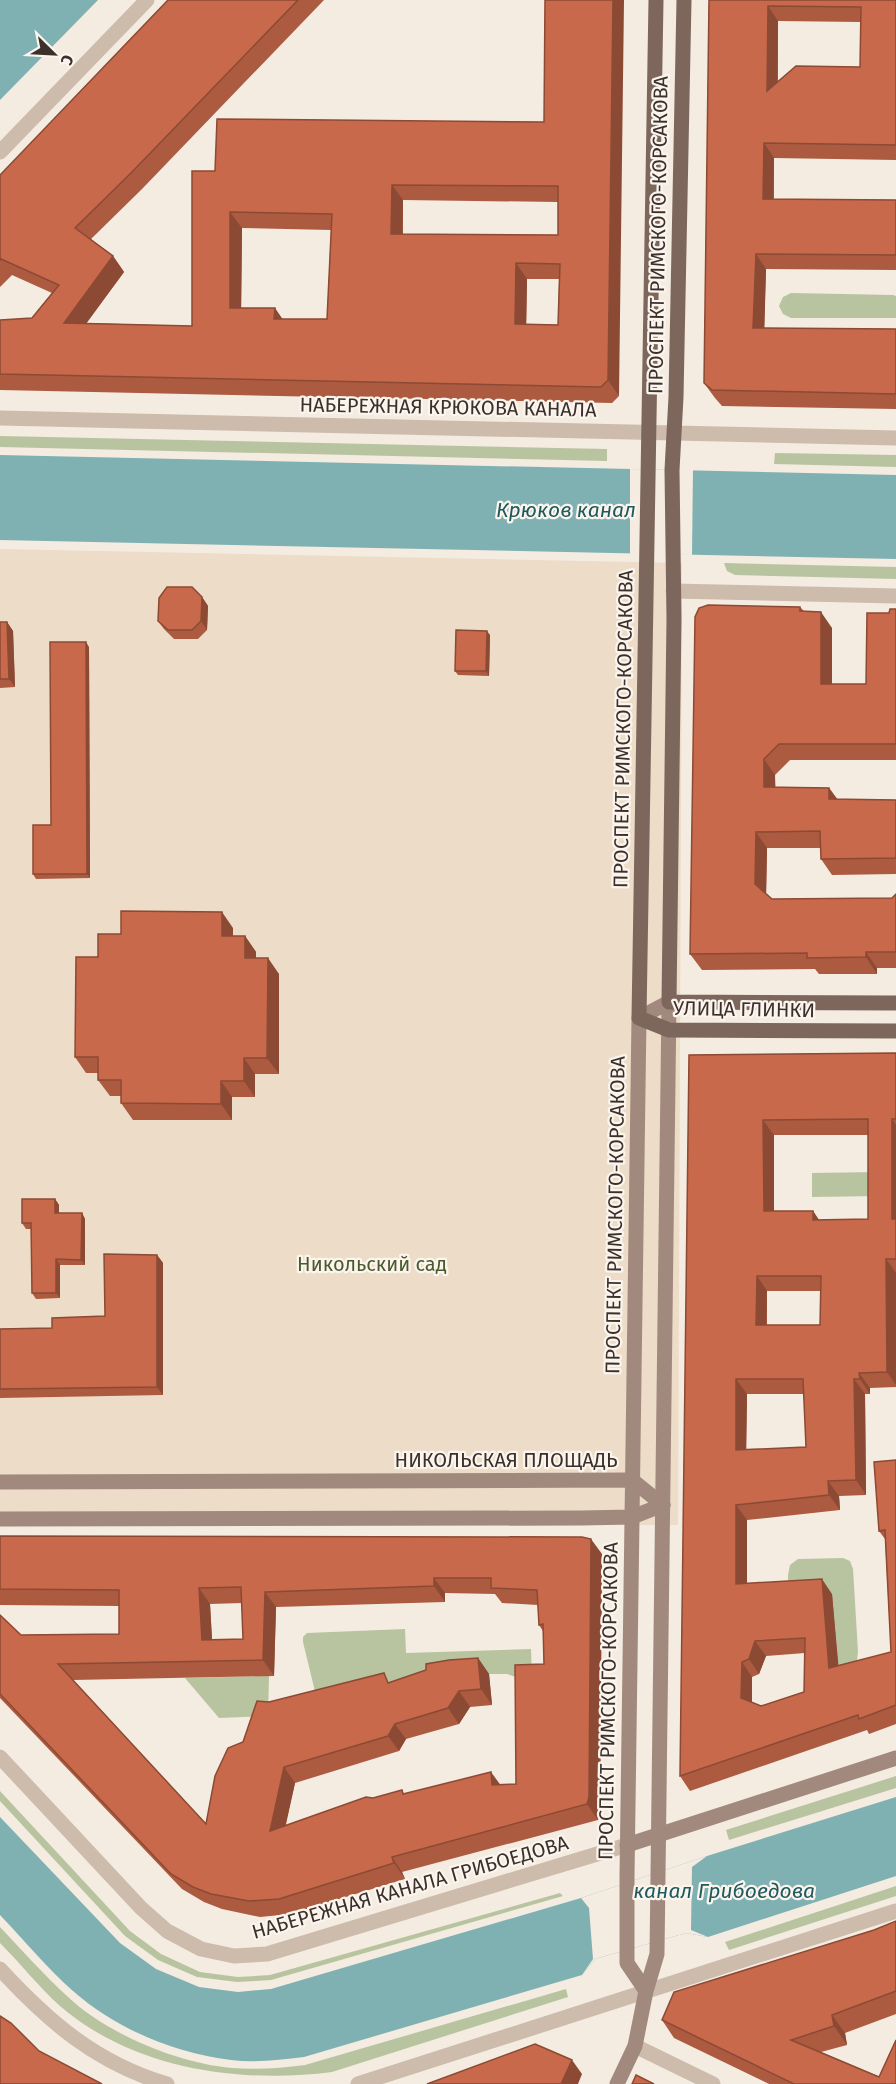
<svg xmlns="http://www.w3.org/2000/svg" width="896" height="2084" viewBox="0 0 896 2084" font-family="'Fira Sans',sans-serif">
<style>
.green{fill:#b8c4a0}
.plaza{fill:#ecdcc8}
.water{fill:#7fb0b2}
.pier{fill:#f4ebe1}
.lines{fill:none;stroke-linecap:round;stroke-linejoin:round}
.street{stroke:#cdbbac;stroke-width:15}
.secondary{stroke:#a18a7d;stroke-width:15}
.primary{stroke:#7d675c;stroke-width:15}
.wall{fill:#ac5a40;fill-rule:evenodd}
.shaded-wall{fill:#8c4a34}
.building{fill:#c8694b;stroke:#8c4a34;stroke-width:1.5;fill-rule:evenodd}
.labels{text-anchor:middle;stroke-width:4.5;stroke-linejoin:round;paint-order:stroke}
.street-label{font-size:20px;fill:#3b302b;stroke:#fbf5ee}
.park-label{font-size:20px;fill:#4a5a2e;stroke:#fbf5ee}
.water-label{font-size:21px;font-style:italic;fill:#1f5a5e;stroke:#fbf5ee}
</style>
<rect width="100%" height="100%" fill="#f4ebe1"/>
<g class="green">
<path d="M791 293 893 295 896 296V318H791L783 314 779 306 783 297Z"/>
<path d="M0 436 607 449V461L0 447Z"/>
<path d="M775 453 896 455V467L774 464Z"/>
<path d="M724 563 896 567V579L735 575 727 571Z"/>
<path d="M878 1172 879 1196 812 1197V1173Z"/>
<path d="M843 1558 850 1561 853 1569 858 1652 857 1660 851 1663 838 1667 788 1597V1575L790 1565 798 1559Z"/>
<path d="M405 1629 406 1653 531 1649 532 1681H526L507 1674H489L319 1708 303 1642V1637L307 1633Z"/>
<path d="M269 1676 268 1716 219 1718 185 1678Z"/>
<path d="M896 1776V1788L729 1840 726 1830Z"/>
<path d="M0 1791 130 1931 161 1954 200 1972 238 1977 270 1975 560 1893 563 1896 271 1980 237 1982 197 1977 158 1960 125 1936 0 1801Z"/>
<path d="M896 1886V1896L729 1950 725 1942Z"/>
<path d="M0 1927C22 1950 43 1974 67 1996 107 2034 177 2063 232 2068 257 2070 281 2068 305 2065L566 1989 568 1997 332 2072C239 2084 133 2069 60 2006 39 1987 20 1963 0 1943Z"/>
</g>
<path class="plaza" d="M0 549 682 563 678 1525 0 1524Z"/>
<g class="water">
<path d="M0 0H98L0 100Z"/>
<path d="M0 455 896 475V559L0 540Z"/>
<path d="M896 1797V1876L708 1937 686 1933 595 1959 582 1975 304 2057C279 2060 255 2063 231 2060 175 2053 116 2029 73 1991 47 1968 24 1940 0 1915V1817L120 1943 156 1969 199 1987 238 1992 271 1989 581 1898 707 1856Z"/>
</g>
<g class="pier">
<path d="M630 469 693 470 692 555 630 554Z"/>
<path d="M707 1856 692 1867 691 1930 708 1937 686 1933 595 1959 582 1975 593 1959 589 1908 581 1898Z"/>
</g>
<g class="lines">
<g class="street">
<path d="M0 152 147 0"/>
<path d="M0 418 896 438"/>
<path d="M673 591 896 596"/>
<path d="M0 1757 141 1908 167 1931 201 1949 234 1956 267 1954 627 1845"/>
<path d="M0 1969C49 2022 96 2063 167 2084"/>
<path d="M635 2046 713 2084"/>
<path d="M358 2084 896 1911"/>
</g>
<g class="secondary">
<path d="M0 1482 632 1480 663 1505"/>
<path d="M0 1519 581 1518 632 1517 663 1505"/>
<path d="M627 1845 896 1758"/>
<path d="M617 2084 635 2046 646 1991 657 1954 669 1002 639 1018 627 1877V1963L646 1991"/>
</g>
<g class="primary">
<path d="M656 0 639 1018 669 1030 896 1031"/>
<path d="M684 0 676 397 672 470 674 619 669 1002 896 1003"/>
</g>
</g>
<g class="wall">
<path d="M168 0H324L142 189 91 239 113 256 124 272 86 323 192 326 215 171 544 122 619 396 612 403 0 390V320L32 318 52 293 12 275 0 287V175ZM403 200 558 202V235L403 234ZM242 228 331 230 327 319H282L241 308ZM527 279H559L558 325 526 324Z"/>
<path d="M709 0H896V160L774 158V199L896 200V270L766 269 764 328 896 329V409L722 406 715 398 704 383ZM778 21 860 22V67L778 82Z"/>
<path d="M202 597 208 606 207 630 198 639H174L164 629 158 621Z"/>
<path d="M800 607 804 611 832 628V684H866L889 613 896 609V760H790L775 775V787L829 788 837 799 896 800V874L832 875 821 859V848H767L766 894 772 899 892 898 896 894V968H877V974H819L815 969 702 970 690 954Z"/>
<path d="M0 622H7L13 631 15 687 0 688Z"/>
<path d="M490 635 489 676 458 675 455 671Z"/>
<path d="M89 647 90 878 36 879 33 874 51 825Z"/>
<path d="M233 928V936H245L256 952V958L279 974V1074H255V1097H232V1120H133L121 1103V1096H110L98 1080V1073H86L75 1057 98 957 121 934Z"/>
<path d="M896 1053V1387L870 1388V1394H865L866 1495 839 1496 840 1510 747 1520V1583L832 1594 838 1666 891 1652 885 1539 879 1531 896 1460V1724L869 1734 867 1730 690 1791 680 1776 689 1055ZM774 1135H868V1219L819 1220 813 1211H774ZM767 1291H821L820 1325H767ZM747 1394H804L806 1447 746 1450ZM805 1653 804 1692 761 1706 752 1702V1677L759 1674 766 1656Z"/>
<path d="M55 1199 59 1205V1213H82L85 1219V1265H60V1298L36 1299 32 1293 31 1229H26L22 1223Z"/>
<path d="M157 1255 163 1263V1395L0 1398V1329L52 1328 105 1316Z"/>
<path d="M0 1536 602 1554 600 1813 598 1820 402 1872 405 1879 290 1914 260 1917 222 1909 204 1902 182 1889 0 1698V1615L21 1635 119 1634V1606L0 1605ZM445 1593 495 1594 502 1603 538 1605 539 1625 543 1631 544 1664 516 1784 404 1794 402 1790 285 1826 295 1783 399 1751 406 1739 459 1724 470 1707 492 1705 489 1674 478 1658 390 1682 269 1702 243 1742 206 1824 73 1680 274 1676 276 1607 445 1602ZM242 1603 243 1639 212 1640 210 1604Z"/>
<path d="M896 1921V2014L845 2033 847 2045 821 2052 896 2084H769L674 2038 662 2020Z"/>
</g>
<g class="shaded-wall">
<path d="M613 0H624L619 396 608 380Z"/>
<path d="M768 6 778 21 777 106 767 91Z"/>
<path d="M764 143 774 158 773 214 763 199Z"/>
<path d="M392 185 403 200 402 250 391 234Z"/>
<path d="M230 212 242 228 241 324 230 308Z"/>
<path d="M756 254 766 269 764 343 753 328Z"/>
<path d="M113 256 124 272 75 339 64 323Z"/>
<path d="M516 263 527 279 526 340 515 324Z"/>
<path d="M275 308 286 324 274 319Z"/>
<path d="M202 597 208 606 207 630 201 621Z"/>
<path d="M821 612 832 628V700L821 684Z"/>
<path d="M7 622 13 631 15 687 9 679Z"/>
<path d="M487 631 490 635 489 676 486 671Z"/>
<path d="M86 642 89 647 90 878 87 874Z"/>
<path d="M764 759 775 775 776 804 764 787Z"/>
<path d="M829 788 841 804 829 799Z"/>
<path d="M756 832 767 848 766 900 755 884Z"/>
<path d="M222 912 233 928V952L222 936Z"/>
<path d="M245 936 256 952V974L245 958Z"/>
<path d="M866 952 877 968V974L866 957Z"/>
<path d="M268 958 279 974V1074L267 1058Z"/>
<path d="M244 1058 255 1074V1097L244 1081Z"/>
<path d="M221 1081 232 1097V1120L221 1104Z"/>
<path d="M892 1119 896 1125V1224L892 1219Z"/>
<path d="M763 1120 774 1135V1226L764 1211Z"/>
<path d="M55 1199 59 1205V1219L55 1213Z"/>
<path d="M813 1211 823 1226 813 1220Z"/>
<path d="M82 1213 85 1219V1265L81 1260Z"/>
<path d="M157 1255 163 1263V1395L157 1387Z"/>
<path d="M56 1259 60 1265V1298L56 1293Z"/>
<path d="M886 1259 896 1273V1385L887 1372Z"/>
<path d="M757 1276 767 1291 766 1340 756 1325Z"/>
<path d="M859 1373 870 1388V1394L860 1379Z"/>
<path d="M736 1379 747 1394 746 1465 736 1450Z"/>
<path d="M854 1379 865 1394 866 1495 856 1480Z"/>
<path d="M828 1481 839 1496 840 1510 829 1495Z"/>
<path d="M736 1505 747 1520V1599L736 1584Z"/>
<path d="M591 1539 602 1554 600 1813 598 1820 587 1804Z"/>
<path d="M434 1578 445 1593V1602L434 1586Z"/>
<path d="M822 1579 832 1594 840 1683 829 1668Z"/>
<path d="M199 1588 210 1604 213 1656 202 1640Z"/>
<path d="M265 1592 276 1607 274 1676 263 1660Z"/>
<path d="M755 1641 766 1656 759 1674 749 1659Z"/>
<path d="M478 1658 489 1674 492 1705 481 1689Z"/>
<path d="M742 1662 752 1677V1713L741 1698Z"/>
<path d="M459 1691 470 1707 459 1724 448 1708Z"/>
<path d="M395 1724 406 1739 399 1751 388 1736Z"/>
<path d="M284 1767 295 1783 281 1847 270 1831Z"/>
<path d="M491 1772 502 1787 492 1785Z"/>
<path d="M392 1857 402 1872 405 1879 394 1863Z"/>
<path d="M832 2015 845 2033 847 2045 834 2026Z"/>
<path d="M572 2060 582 2074 578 2084H561Z"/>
</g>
<g class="building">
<path d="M168 0H298L131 173 75 228 113 256 64 323 192 326V171H215L217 119 544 122 545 0H613L608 380 601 387 0 374V320L32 318 59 285 1 259 0 260V175ZM392 185 558 186V235L391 234ZM230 212 332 214 327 319H274L275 308H230ZM516 263 560 264 558 325 515 324Z"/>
<path d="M709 0H896V145L764 143 763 199 896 200V255L756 254 753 328 896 329V394L712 390 704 383ZM768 6 861 7 860 67 796 66 767 91Z"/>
<path d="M167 587H192L202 597 201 621 192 630H168L158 621 159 598Z"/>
<path d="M708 605 800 607V611L821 612V684H866L867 613H889L890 609H896V744H779L764 759V787L829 788V799L896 800V858L821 859 820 831 756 832 755 884 772 899 892 898 896 894V952H866V957L807 958V953L690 954 695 617 699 608Z"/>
<path d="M0 622H7L9 679H0Z"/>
<path d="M456 630 487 631 486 671H455Z"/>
<path d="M50 642H86L87 874H33V825H51Z"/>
<path d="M121 911 222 912V936H245V958H268L267 1058H244V1081H221V1104L121 1103V1080H98V1057H75L76 957H98V934H121Z"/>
<path d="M896 1053V1119H892V1219H896V1259H886L887 1372 859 1373 860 1379H854L856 1480 828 1481 829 1495 736 1505V1584L822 1579 829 1668 891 1652 885 1530 879 1531 874 1462 896 1460V1705L859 1719 858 1715 680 1776 689 1055ZM868 1119V1219L813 1220V1211H764L763 1120ZM757 1276H821L820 1325H756ZM736 1379H803L806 1447 736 1450ZM805 1638 804 1692 761 1706 741 1698 742 1662 749 1659 755 1641Z"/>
<path d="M22 1199H55V1213H82L81 1260 56 1259V1293H32L31 1223H22Z"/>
<path d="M104 1254 157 1255V1387L0 1389V1329L52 1328V1318L105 1316Z"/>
<path d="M0 1536 582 1537 591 1539 589 1797 587 1804 392 1857 394 1863 279 1899 249 1901 211 1894 193 1887 171 1874 0 1694V1615L21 1635 119 1634V1590L0 1589ZM434 1578H491V1588L537 1590 539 1625 543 1624 544 1664 515 1665 516 1784 492 1785 491 1772 403 1794 402 1790 373 1798 366 1797 270 1831 284 1767 388 1736 395 1724 448 1708 459 1691 481 1689 478 1658 449 1660 426 1664V1670L388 1683 384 1673 269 1702 257 1701 243 1742 228 1748 215 1776 206 1824 58 1664 263 1660 265 1592 434 1586ZM241 1587 243 1639 202 1640 199 1588Z"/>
<path d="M896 1921V1991L832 2015 834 2026 791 2040 879 2077 896 2040V2084H794L662 2020 674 1992 874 1930Z"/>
<path d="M0 2016 11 2023 39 2051 102 2084H0Z"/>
<path d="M535 2044 572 2060 561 2084H427Z"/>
<path d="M636 2075 654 2084H632Z"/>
</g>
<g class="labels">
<g class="street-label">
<text transform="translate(658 235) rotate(-89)" y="7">ПРОСПЕКТ РИМСКОГО-КОРСАКОВА</text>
<text transform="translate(448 407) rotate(1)" y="7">НАБЕРЕЖНАЯ КРЮКОВА КАНАЛА</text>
<text transform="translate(623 729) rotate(-89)" y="7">ПРОСПЕКТ РИМСКОГО-КОРСАКОВА</text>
<text transform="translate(744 1009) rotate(1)" y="7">УЛИЦА ГЛИНКИ</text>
<text transform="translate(615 1215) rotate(-89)" y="7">ПРОСПЕКТ РИМСКОГО-КОРСАКОВА</text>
<text x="506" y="1467">НИКОЛЬСКАЯ ПЛОЩАДЬ</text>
<text transform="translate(608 1701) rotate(-89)" y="7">ПРОСПЕКТ РИМСКОГО-КОРСАКОВА</text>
<text transform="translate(410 1887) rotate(-16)" y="7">НАБЕРЕЖНАЯ КАНАЛА ГРИБОЕДОВА</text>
</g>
<g class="park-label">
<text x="372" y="1271">Никольский сад</text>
</g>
<g class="water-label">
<text x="566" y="517">Крюков канал</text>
<text x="724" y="1898">канал Грибоедова</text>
</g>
</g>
<g transform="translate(54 54) rotate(114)" stroke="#fbf5ee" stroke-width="4.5" paint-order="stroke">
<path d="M0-4.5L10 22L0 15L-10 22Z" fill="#3b302b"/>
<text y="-9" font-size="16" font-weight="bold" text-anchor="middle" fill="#3b302b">С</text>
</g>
</svg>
